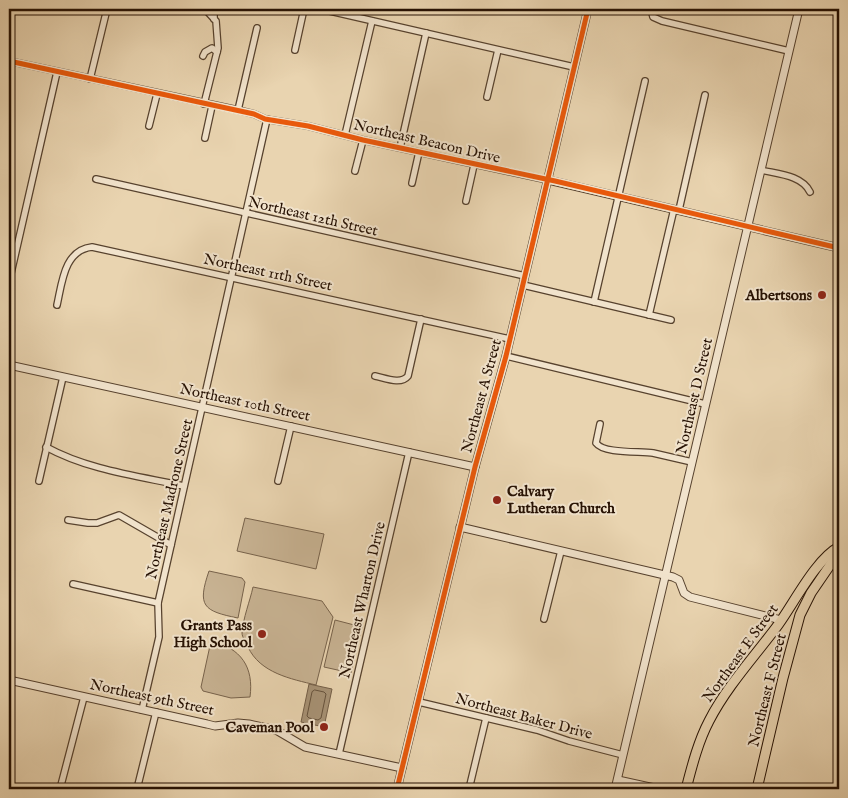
<svg xmlns="http://www.w3.org/2000/svg" width="848" height="798" viewBox="0 0 848 798" font-family="'IM FELL English',serif">
<style>
.green{fill:#c8b393;stroke:#77624b}
.water{fill:#a79275;stroke:#735e47}
.lines{fill:none;stroke-linecap:round;stroke-linejoin:round}
.shore{stroke:#66523c;stroke-width:1}
.minor-casing{stroke:#57422e;stroke-width:8}
.tertiary-casing{stroke:#57422e;stroke-width:9}
.primary-casing{stroke:#261103;stroke-width:11}
.minor{stroke:#f1e3cc;stroke-width:5.5}
.tertiary{stroke:#f1e3cc;stroke-width:7}
.primary{stroke:#e9d4b0;stroke-width:9}
.cycleway-casing{stroke:#f1e3cc;stroke-width:8}
.cycleway{stroke:#e8590c;stroke-width:5}
.poi-dot{fill:#8f2418;stroke:#f1e3cc;stroke-width:2}
.labels{text-anchor:middle;stroke-width:4;stroke-linejoin:round;paint-order:stroke}
.street-label{font-size:15px;fill:#261103;stroke:#f1e3cc}
.poi-label{font-size:15px;font-weight:bold;fill:#261103;stroke:#f1e3cc;text-anchor:end}
</style>
<rect width="100%" height="100%" fill="#e9d4b0"/>
<filter id="stains"><feTurbulence type="fractalNoise" baseFrequency=".004" numOctaves="4"/><feColorMatrix values="0 0 0 0 .2 0 0 0 0 .09 0 0 0 0 .02 0 0 0 .5 -.17"/></filter>
<radialGradient id="worn" r=".72"><stop offset=".6" stop-color="#630" stop-opacity="0"/><stop offset="1" stop-color="#630" stop-opacity=".3"/></radialGradient>
<g class="green">
<path d="M245 518 324 534 316 569 237 551Z"/>
<path d="M209 571 242 578 245 582 238 618C203 611 197 606 209 571Z"/>
<path d="M253 587 322 601 333 617 316 685C291 679 260 673 248 647 246 643 242 637 242 633 243 618 250 601 253 587Z"/>
<path d="M335 620 362 627 351 673 324 667Z"/>
<path d="M211 641C241 648 254 667 250 697L231 698 203 691 201 687Z"/>
</g>
<path class="water" d="M309 684 332 689 324 727 301 722Z"/>
<g class="lines">
<path class="shore" d="M315 690 324 692 326 694 321 718 318 720 309 718 307 716 312 692Z"/>
<defs>
<g id="minor">
<path d="M214 9V19"/>
<path d="M321 9 574 67"/>
<path d="M651 9 653 17 662 21 789 51"/>
<path d="M295 50 304 9"/>
<path d="M203 56 205 52 212 48 217 52"/>
<path d="M9 61 238 110 254 114 265 119 308 126 363 140 548 180"/>
<path d="M90 79 107 9"/>
<path d="M487 97 498 50"/>
<path d="M204 104 218 48 216 21 205 9"/>
<path d="M238 110 257 28"/>
<path d="M149 126 157 94"/>
<path d="M345 135 372 21"/>
<path d="M205 138 212 106"/>
<path d="M400 148 426 33"/>
<path d="M761 170C777 174 802 175 810 192"/>
<path d="M355 171 363 140"/>
<path d="M96 179 525 276"/>
<path d="M412 183 419 152"/>
<path d="M466 201 474 165"/>
<path d="M679 210 705 95"/>
<path d="M9 282 57 72"/>
<path d="M523 285 671 320"/>
<path d="M594 302 645 81"/>
<path d="M57 305C62 283 64 250 92 247L510 339"/>
<path d="M649 315 674 209"/>
<path d="M506 356 705 404"/>
<path d="M375 376C385 378 401 385 408 376L421 319"/>
<path d="M600 424 596 443C604 454 640 451 653 453 666 456 679 459 692 462"/>
<path d="M46 447C88 470 138 476 184 486"/>
<path d="M39 481 63 377"/>
<path d="M278 481 291 426"/>
<path d="M68 520 88 523H97L119 515 171 545"/>
<path d="M9 545H10"/>
<path d="M73 584 158 603"/>
<path d="M544 619 561 551"/>
<path d="M419 702 537 730 569 741 623 755"/>
<path d="M142 710 159 637 158 603 267 119"/>
<path d="M339 754 409 452"/>
<path d="M9 787 12 789"/>
<path d="M60 789 84 697"/>
<path d="M137 789 156 712"/>
<path d="M469 789 486 718"/>
</g>
<g id="tertiary">
<path d="M548 180 839 248"/>
<path d="M9 365 475 467"/>
<path d="M460 527 673 577 679 580 684 593 690 597 781 620"/>
<path d="M9 680 207 724 215 726 238 723 249 724 276 730 305 747 402 768"/>
<path d="M618 780 659 789"/>
<path d="M397 789 475 467 506 356 588 9"/>
<path d="M615 789 799 9"/>
</g>
<g id="primary">
<path d="M686 789C692 766 698 742 709 721 727 686 755 656 778 625 794 603 816 559 839 547"/>
<path d="M757 789 783 678 800 615 811 593 837 555 839 548"/>
</g>
</defs>
<use href="#minor" class="minor-casing"/>
<use href="#tertiary" class="tertiary-casing"/>
<use href="#primary" class="primary-casing"/>
<use href="#minor" class="minor"/>
<use href="#tertiary" class="tertiary"/>
<use href="#primary" class="primary"/>
<defs>
<g id="cycleway">
<path d="M9 61 254 114 265 119 308 126 363 140 555 181 839 248"/>
<path d="M397 789 475 467 506 356 588 9"/>
</g>
</defs>
<use href="#cycleway" class="cycleway-casing"/>
<use href="#cycleway" class="cycleway"/>
</g>
<g class="poi-dot">
<circle cx="822" cy="295" r="5"/>
<circle cx="497" cy="500" r="5"/>
<circle cx="262" cy="634" r="5"/>
<circle cx="324" cy="727" r="5"/>
</g>
<g class="labels">
<g class="street-label">
<text transform="translate(427 141) rotate(13)" y="5">Northeast Beacon Drive</text>
<text transform="translate(313 216) rotate(13)" y="5">Northeast 12th Street</text>
<text transform="translate(268 272) rotate(12)" y="5">Northeast 11th Street</text>
<text transform="translate(481 396) rotate(-75)" y="5">Northeast A Street</text>
<text transform="translate(694 396) rotate(-77)" y="5">Northeast D Street</text>
<text transform="translate(245 402) rotate(12)" y="5">Northeast 10th Street</text>
<text transform="translate(169 499) rotate(-77)" y="5">Northeast Madrone Street</text>
<text transform="translate(362 600) rotate(-77)" y="5">Northeast Wharton Drive</text>
<text transform="translate(740 653) rotate(-54)" y="5">Northeast E Street</text>
<text transform="translate(767 690) rotate(-76)" y="5">Northeast F Street</text>
<text transform="translate(152 697) rotate(12)" y="5">Northeast 9th Street</text>
<text transform="translate(524 716) rotate(15)" y="5">Northeast Baker Drive</text>
</g>
<g class="poi-label">
<text x="812" y="300">Albertsons</text>
<text x="507" y="496" text-anchor="start">Calvary<tspan x="507" dy="17">Lutheran Church</tspan></text>
<text x="252" y="630">Grants Pass<tspan x="252" dy="17">High School</tspan></text>
<text x="314" y="732">Caveman Pool</text>
</g>
</g>
<rect width="848" height="798" fill="none" stroke="#e9d4b0" stroke-width="30"/>
<rect x="10" y="10" width="828" height="778" fill="none" stroke="#261103" stroke-width="2.5"/>
<rect x="15" y="15" width="818" height="768" fill="none" stroke="#261103"/>
<rect width="100%" height="100%" filter="url(#stains)"/>
<rect width="100%" height="100%" fill="url(#worn)"/>
</svg>
